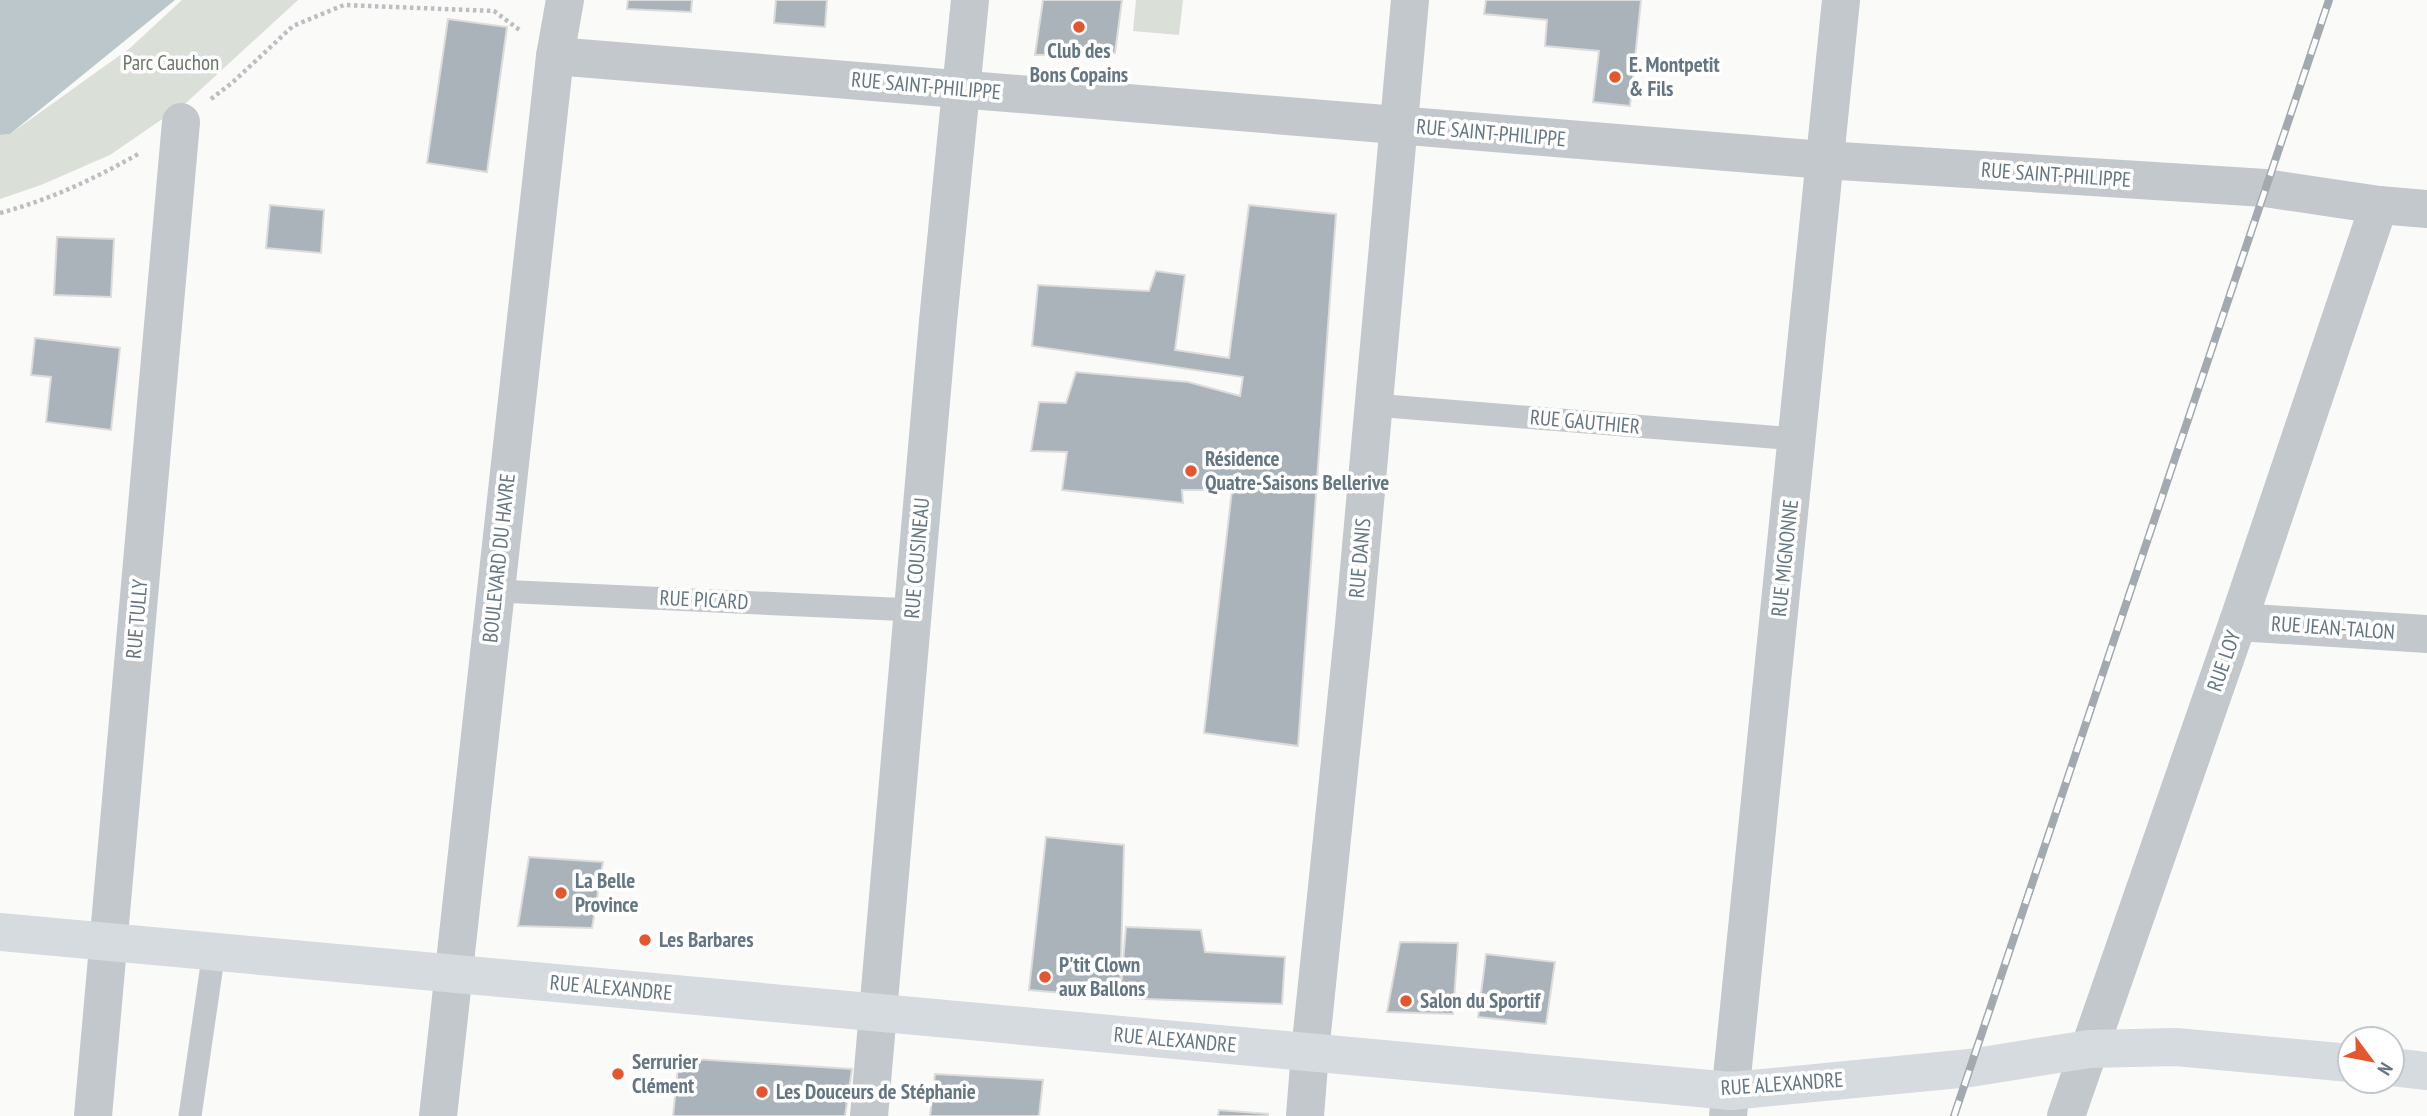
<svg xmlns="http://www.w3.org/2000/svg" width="2427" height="1116" viewBox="0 0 2427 1116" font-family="'PT Sans Narrow',sans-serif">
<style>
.green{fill:#dadfd7}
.water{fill:#bbc7cb}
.building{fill:#aab3b9;stroke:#dcdcda;stroke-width:2}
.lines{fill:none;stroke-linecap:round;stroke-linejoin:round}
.path{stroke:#bbbfc2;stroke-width:4.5;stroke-dasharray:3.5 3.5;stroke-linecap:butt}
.service{stroke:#c3c8cc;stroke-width:23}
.minor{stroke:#c3c8cc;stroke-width:38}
.tertiary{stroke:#c3c8cc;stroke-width:38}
.secondary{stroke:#d6dbdf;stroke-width:38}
.rail-casing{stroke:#a2aab0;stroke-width:8}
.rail{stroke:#fff;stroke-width:5;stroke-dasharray:16;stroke-linecap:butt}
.poi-dot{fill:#e4572e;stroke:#fff;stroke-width:2.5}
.labels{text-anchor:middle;stroke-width:7;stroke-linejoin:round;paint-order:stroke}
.poi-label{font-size:21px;font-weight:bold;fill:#657683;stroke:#fff;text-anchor:start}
.park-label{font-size:21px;fill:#687a64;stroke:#fff}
.street-label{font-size:21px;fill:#657683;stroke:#fff}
</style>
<rect width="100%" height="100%" fill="#fafaf8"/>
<g class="green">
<path d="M182 0H298L187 102 110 155 41 185 0 199V135L10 134 130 48Z"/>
<path d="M1136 0H1183L1179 35 1133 31Z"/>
</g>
<path class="water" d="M0 0H175L10 134 0 135Z"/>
<g class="building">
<path d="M628 0H692L691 12 627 9Z"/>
<path d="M776 0H827L825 27 774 23Z"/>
<path d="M1043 0H1122L1115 53 1035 55Z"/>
<path d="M1486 0H1641L1630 106 1593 102 1599 51 1545 46 1547 20 1484 14Z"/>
<path d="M448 19 507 27 487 172 427 163Z"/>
<path d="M270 205 324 210 321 253 266 248Z"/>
<path d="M1249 205 1336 214 1298 746 1204 733 1232 490H1182L1183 503 1062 490 1067 452 1031 451 1039 402 1066 403 1076 372 1188 382 1240 396 1243 377 1032 346 1038 285 1149 291 1156 271 1185 275 1175 350 1229 358Z"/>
<path d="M57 237 114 239 111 297 54 295Z"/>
<path d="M35 338 120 348 111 430 46 422 51 377 31 375Z"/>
<path d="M1046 837 1124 845 1120 998 1029 990Z"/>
<path d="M529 857 603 862 592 928 518 926Z"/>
<path d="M1126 927 1201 930 1205 952 1285 957 1282 1004 1120 998Z"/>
<path d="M1400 942 1458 943 1453 1014 1387 1012Z"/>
<path d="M1486 954 1555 962 1546 1024 1478 1017Z"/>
<path d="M679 1058 852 1069 845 1116H673Z"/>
<path d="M935 1074 1043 1080 1039 1116H930Z"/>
<path d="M1219 1110 1268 1114V1116H1218Z"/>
</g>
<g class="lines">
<g class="path">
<path d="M211 99 232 83 293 26 344 5 494 11 521 31"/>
<path d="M0 213C52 199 94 179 140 153"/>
</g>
<g class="service">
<path d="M1374 405 1796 439"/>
<path d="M496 591 913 610"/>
<path d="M190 1116 214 951"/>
</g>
<g class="minor">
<path d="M2238 622 2427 634"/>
<path d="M93 1116 181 122"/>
<path d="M869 1116 938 321 970 0"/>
<path d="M1305 1116 1310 1052 1354 625 1410 0"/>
<path d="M1728 1116 1841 0"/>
<path d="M2066 1116 2238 622 2379 205"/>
</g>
<g class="tertiary">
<path d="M555 56 1824 160 2265 188 2379 205 2427 209"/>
<path d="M438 1116 555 56 565 0"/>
</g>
<g class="secondary">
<path d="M0 932 1731 1091 1970 1068 2089 1049 2176 1047 2350 1063"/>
<path d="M2392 1067 2427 1071"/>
</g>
<defs>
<path id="rail" d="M1954 1116 2329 0"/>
</defs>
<use href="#rail" class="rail-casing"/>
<use href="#rail" class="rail"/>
</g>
<g class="poi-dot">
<circle cx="1079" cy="27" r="7"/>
<circle cx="1615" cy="77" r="7"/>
<circle cx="1191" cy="471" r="7"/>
<circle cx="561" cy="893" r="7"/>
<circle cx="645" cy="940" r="7"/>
<circle cx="1045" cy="977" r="7"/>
<circle cx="1406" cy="1001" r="7"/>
<circle cx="618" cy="1074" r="7"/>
<circle cx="762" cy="1092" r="7"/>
</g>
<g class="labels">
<g class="poi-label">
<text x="1079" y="58" text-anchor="middle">Club des<tspan x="1079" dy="24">Bons Copains</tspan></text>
<text x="1629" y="72">E. Montpetit<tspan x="1629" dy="24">&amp; Fils</tspan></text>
<text x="1205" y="466">Résidence<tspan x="1205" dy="24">Quatre-Saisons Bellerive</tspan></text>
<text x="575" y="888">La Belle<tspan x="575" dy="24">Province</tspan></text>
<text x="659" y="947">Les Barbares</text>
<text x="1059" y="972">P'tit Clown<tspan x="1059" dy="24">aux Ballons</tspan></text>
<text x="1420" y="1008">Salon du Sportif</text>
<text x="632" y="1069">Serrurier<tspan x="632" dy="24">Clément</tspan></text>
<text x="776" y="1099">Les Douceurs de Stéphanie</text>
</g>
<g class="park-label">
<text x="171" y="70">Parc Cauchon</text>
</g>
<g class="street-label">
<text transform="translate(926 86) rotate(5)" y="7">RUE SAINT-PHILIPPE</text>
<text transform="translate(1491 133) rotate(5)" y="7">RUE SAINT-PHILIPPE</text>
<text transform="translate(2056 175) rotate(4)" y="7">RUE SAINT-PHILIPPE</text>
<text transform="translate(1585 422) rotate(5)" y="7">RUE GAUTHIER</text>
<text transform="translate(499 558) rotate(-84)" y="7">BOULEVARD DU HAVRE</text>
<text transform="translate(917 558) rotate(-85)" y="7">RUE COUSINEAU</text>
<text transform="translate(1360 558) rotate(-85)" y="7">RUE DANIS</text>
<text transform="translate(1785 558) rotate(-84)" y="7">RUE MIGNONNE</text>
<text transform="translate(704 600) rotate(3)" y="7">RUE PICARD</text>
<text transform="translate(137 619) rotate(-85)" y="7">RUE TULLY</text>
<text transform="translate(2333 628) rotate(4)" y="7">RUE JEAN-TALON</text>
<text transform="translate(2224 661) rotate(-71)" y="7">RUE LOY</text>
<text transform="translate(611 988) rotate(5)" y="7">RUE ALEXANDRE</text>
<text transform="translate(1175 1040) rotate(5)" y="7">RUE ALEXANDRE</text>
<text transform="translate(1782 1084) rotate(-4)" y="7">RUE ALEXANDRE</text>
</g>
</g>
<g transform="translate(2371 1060) rotate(122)"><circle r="33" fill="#ffffff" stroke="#c1c8cd" stroke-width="2"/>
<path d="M0-5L12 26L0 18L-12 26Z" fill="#e4572e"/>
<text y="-10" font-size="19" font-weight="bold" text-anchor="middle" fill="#657683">N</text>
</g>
</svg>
